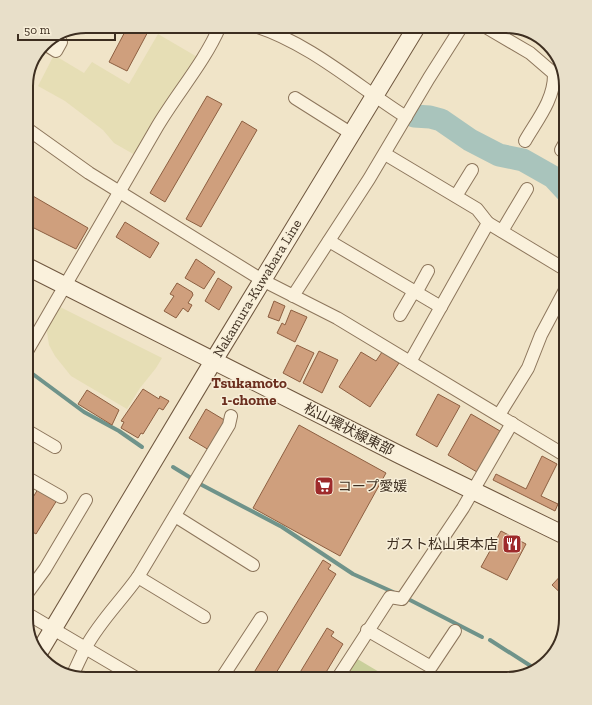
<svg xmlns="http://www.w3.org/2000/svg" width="592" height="705" viewBox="0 0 592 705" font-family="'Zilla Slab','Noto Sans JP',serif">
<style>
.farmland{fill:#e6deb5}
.green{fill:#c9cf9b}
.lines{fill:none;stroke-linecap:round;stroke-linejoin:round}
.stream{stroke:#6f938a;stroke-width:4}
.river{stroke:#a9c4bc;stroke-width:23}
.building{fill:#cf9f7d;stroke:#8d5f41}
.street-casing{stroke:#8d765c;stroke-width:14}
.secondary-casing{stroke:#6f573f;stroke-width:19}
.street{stroke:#faf1dc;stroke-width:12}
.secondary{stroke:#faf1dc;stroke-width:17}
.labels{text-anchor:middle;stroke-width:3;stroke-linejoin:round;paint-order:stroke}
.street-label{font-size:14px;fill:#3d2e20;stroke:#f7eed8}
.poi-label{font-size:14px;fill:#3d2e20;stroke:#f7eed8;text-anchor:start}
.neighbourhood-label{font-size:15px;font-weight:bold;fill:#6b2e1e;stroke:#f7eed8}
.rim{fill:none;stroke:#3d2e20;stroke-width:2}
</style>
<rect width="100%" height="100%" fill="#f0e4c8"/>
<g class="farmland">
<path d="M158 34 199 58 135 155 114 143 103 130 65 101 38 86 54 55 84 73 92 62 129 84Z"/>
<path d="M58 306 162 358 156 368 140 388 127 409 71 376 55 356 49 345 46 326Z"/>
</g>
<path class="green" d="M354 657 391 679H341Z"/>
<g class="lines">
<g class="stream">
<path d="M26 369 84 412 119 431 142 447"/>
<path d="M173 467 191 478"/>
<path d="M200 484 282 527 353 574 393 592"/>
<path d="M408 599 482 637"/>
<path d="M490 640 537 670"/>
</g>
<path class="river" d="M414 116 430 117 441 120 470 140 499 155 523 160 553 177 566 191"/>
</g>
<g class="building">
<path d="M128 26H151L127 71 109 62Z"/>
<path d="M207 96 222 104 165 202 150 193Z"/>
<path d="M242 121 257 130 201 227 186 219Z"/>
<path d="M26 192 88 228 76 249 26 224Z"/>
<path d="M125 222 159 243 150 258 116 237Z"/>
<path d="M196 259 215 272 204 289 185 278Z"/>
<path d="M218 278 232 287 219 310 205 301Z"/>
<path d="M177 283 192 292 193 295 188 303 192 305 188 312 183 308 176 318 164 311 174 296 170 294Z"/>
<path d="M274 301 285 306 279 321 268 317Z"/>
<path d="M291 310 307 317 295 342 277 333 282 323 285 325Z"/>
<path d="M297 345 314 353 300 382 283 373Z"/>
<path d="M319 351 338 360 322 393 303 383Z"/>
<path d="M361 352 376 361 382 352 399 363 370 407 339 387Z"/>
<path d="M143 389 159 399 160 396 169 401 163 410 159 408 143 434 141 433 138 438 121 428 124 422 121 421Z"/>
<path d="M87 390 119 410 112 425 78 404Z"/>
<path d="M438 394 460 406 437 447 416 435Z"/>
<path d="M206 409 226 421 209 450 189 438Z"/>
<path d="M471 414 500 431 477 472 448 455Z"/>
<path d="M299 425 386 473 340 556 253 508Z"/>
<path d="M542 456 557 464 541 496 558 504 555 511 493 480 496 474 526 489Z"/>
<path d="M38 489 57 500 36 534 26 528V509Z"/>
<path d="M501 531 526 544 507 580 481 567Z"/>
<path d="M323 560 331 565 328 569 336 574 276 673 284 678 250 679Z"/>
<path d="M566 570V598L552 585Z"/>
<path d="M327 628 334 632 331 636 343 644 322 679H296Z"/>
</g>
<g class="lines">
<defs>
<g id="street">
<path d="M255 26C311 44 357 86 406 117"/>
<path d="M484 26 530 53 566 84"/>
<path d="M45 44 56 51 61 42"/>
<path d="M295 98 352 134"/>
<path d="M26 128 89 173 262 280 337 318 566 456"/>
<path d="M525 141C537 120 554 100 554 75"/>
<path d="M566 141 561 150 566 153"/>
<path d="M385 154 477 209 488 223 410 362"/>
<path d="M456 196 472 170"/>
<path d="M488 223 566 270"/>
<path d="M502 231 527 189"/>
<path d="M329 241 441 307"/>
<path d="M416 293 428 271"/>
<path d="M293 296 369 179 429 78 462 26"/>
<path d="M400 315 414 291"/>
<path d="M26 353C70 278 113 202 157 127 177 93 204 63 220 26"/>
<path d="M499 415 528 368 541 335 566 288"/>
<path d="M26 430 55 447"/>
<path d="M26 477 61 497"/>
<path d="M175 516 253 565"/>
<path d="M138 577 204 617"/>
<path d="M26 595 45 569 86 500"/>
<path d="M26 613 138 679"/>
<path d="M367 630 431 667 455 631"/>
<path d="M72 676C77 666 81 656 86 647 100 621 121 601 138 577L229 425 231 416"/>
<path d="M221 679 261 618"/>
<path d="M337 679 390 597 402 599 463 508 512 423"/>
</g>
<g id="secondary">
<path d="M26 266 400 455 566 536"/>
<path d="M38 654 214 360 417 26"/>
</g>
</defs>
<use href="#street" class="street-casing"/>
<use href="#secondary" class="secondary-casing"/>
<use href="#street" class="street"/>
<use href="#secondary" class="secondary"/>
</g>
<defs>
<symbol id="supermarket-square" viewBox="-11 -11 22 22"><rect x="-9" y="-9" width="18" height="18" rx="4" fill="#9e2a2b" stroke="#f7eed8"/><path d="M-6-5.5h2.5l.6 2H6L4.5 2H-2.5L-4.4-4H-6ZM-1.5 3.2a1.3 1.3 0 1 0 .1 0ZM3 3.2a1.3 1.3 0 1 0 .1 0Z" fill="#fff"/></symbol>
<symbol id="restaurant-square" viewBox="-11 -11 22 22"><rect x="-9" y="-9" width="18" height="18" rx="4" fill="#9e2a2b" stroke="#f7eed8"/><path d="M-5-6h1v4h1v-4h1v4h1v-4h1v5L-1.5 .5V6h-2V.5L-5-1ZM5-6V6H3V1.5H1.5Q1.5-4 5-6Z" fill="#fff"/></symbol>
</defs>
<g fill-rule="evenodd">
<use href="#supermarket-square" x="313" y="475" width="22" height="22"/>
<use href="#restaurant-square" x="501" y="533" width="22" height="22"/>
</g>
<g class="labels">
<g class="street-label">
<text transform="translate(257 288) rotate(-59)" y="5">Nakamura-Kuwabara Line</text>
<text transform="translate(349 429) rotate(27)" y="5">松山環状線東部</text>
</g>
<g class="poi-label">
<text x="338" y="491">コープ愛媛</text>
<text x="498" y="549" text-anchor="end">ガスト松山束本店</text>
</g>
<g class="neighbourhood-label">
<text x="249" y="388">Tsukamoto<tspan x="249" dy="17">1-chome</tspan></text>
</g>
</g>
<path d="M0 0H592V705H0ZM86 33H506A53 53 0 0 1 559 86V619A53 53 0 0 1 506 672H86A53 53 0 0 1 33 619V86A53 53 0 0 1 86 33Z" fill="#e8dfc9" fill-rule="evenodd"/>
<path class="rim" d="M86 33H506A53 53 0 0 1 559 86V619A53 53 0 0 1 506 672H86A53 53 0 0 1 33 619V86A53 53 0 0 1 86 33Z"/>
<path d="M18 34v6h97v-6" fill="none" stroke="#3d2e20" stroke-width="2"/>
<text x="24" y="34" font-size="12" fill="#3d2e20" stroke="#f7eed8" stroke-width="3" paint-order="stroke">50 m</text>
</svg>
